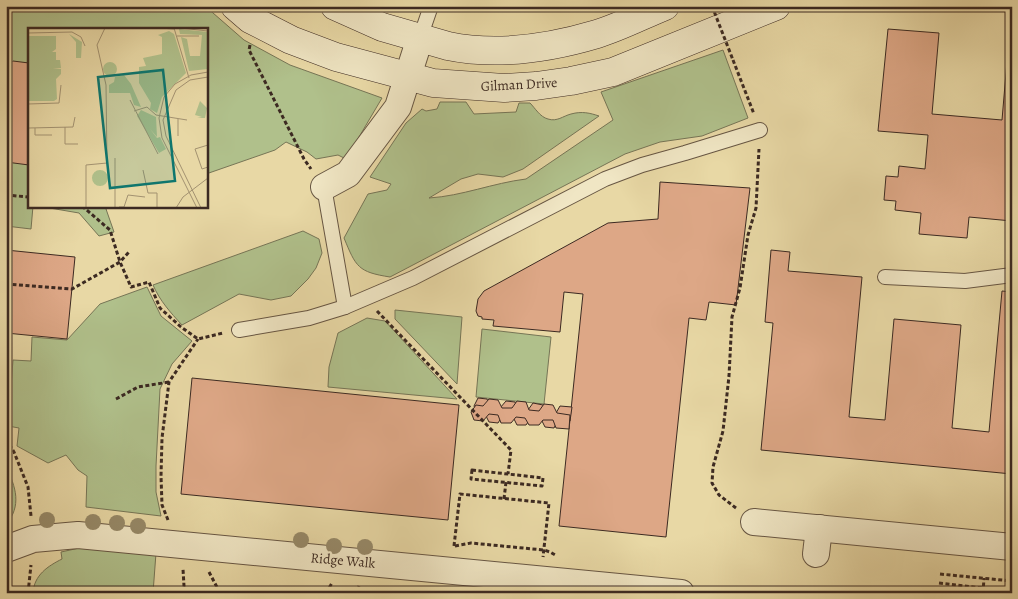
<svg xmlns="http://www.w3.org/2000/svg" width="1018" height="599" viewBox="0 0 1018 599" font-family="Alegreya,serif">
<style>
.green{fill:#b0c08b;stroke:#767556}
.building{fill:#dda786;stroke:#3c2a22}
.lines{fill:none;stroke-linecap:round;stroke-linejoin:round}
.lane-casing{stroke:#675643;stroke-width:16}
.street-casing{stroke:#675643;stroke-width:28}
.secondary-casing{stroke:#3c2a22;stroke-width:29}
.path{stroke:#3c2a22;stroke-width:3;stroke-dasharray:4 2.5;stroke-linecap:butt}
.lane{stroke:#f0e6c4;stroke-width:14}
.street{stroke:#f0e6c4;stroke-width:26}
.secondary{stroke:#f0e6c4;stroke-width:28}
.path-bridge{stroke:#3c2a22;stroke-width:3;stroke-dasharray:4 2.5;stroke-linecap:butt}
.tree{fill:#968968}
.labels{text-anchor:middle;stroke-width:4.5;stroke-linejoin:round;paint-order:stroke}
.street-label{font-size:14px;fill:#3c2a22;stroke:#f0e6c4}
.inset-road{fill:none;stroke:#a39271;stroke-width:1}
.view{fill:#0f766e;fill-opacity:0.15;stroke:#0f766e;stroke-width:2.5}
.inset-edge{fill:none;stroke:#3c2a22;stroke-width:2.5}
</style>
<rect width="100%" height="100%" fill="#e8d8a5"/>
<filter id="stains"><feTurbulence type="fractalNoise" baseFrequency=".004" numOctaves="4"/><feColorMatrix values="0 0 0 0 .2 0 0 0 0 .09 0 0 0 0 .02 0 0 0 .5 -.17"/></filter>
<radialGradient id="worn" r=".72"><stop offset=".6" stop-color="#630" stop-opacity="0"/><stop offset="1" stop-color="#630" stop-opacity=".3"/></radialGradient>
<g class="green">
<path d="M6 6H205L244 40 290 65 382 98 346 159 338 155 316 159 307 152 286 142 275 150 206 174V29H29V206H33L31 229 6 226Z"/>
<path d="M723 50 748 118 702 136 660 142 625 154 390 277C358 272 356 267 344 238L368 194 387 190 391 184 370 177 406 123 422 109 426 111 437 109 440 102H466L474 114 516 112 519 103H530C535 108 540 117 548 119 557 122 563 116 571 114 582 111 590 113 599 116L523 169 503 177 478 174 461 179 429 198C462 196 493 183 526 179L613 120 601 92Z"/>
<path d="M38 206H114L106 209 114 232 99 236 79 213Z"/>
<path d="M303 231 319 239 322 253 316 268 308 279 291 296 271 300 239 294 182 325C170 312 160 301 153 285Z"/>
<path d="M147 287 161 316 192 341 172 364 160 389 156 466V492L161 516 86 507 87 476 78 470 66 455 48 463 17 446 19 428 8 426 13 360 31 361 32 337 67 340 100 304Z"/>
<path d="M395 310 462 317 457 384 395 319Z"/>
<path d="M367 318 385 321 457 399 328 387 329 367 338 333Z"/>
<path d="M482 329 551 337 544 404 476 397Z"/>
<path d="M6 466C16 488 22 505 6 525Z"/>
<path d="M84 547 156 553 153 593H33C34 575 48 566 62 559L61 552Z"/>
</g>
<g class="building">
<path d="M888 29 939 33 932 114 1002 120 1007 61H1012V221L969 217 967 238 919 234 921 213 895 210 896 201 884 200 886 176 898 177 899 166 925 169 928 135 878 131Z"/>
<path d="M13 61 29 63V165L6 162V66Z"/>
<path d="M660 182 750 188 736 305 709 302 706 320 689 318 666 537 559 526 583 294 564 292 560 332 493 326 494 320 482 319V317L478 316 476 311 478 299 484 291 608 223 658 219Z"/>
<path d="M6 250 75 257 67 339 6 333Z"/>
<path d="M771 250 790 252 788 271 862 277 849 417 885 420 894 319 961 325 952 428 989 432 1002 291 1012 292V474L761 450 773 323 765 322Z"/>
<path d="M192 378 459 405 448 520 181 494Z"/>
<path d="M478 398 487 399 491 407 500 408 506 401 515 402 519 409 528 410 533 403 543 405 546 412 556 413 560 406 572 407 570 421 558 420 554 428 545 427 541 419 531 418 526 425H517L513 417 503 415 498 423 489 422 485 414 477 413 474 406Z"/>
<path d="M489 399 498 400 502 408H512L517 401 526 402 529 410 539 411 544 404 553 405 557 413 570 415 569 429 556 428 553 420H543L539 425H529L525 418 516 417 511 423H501L498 415 489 414 483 421 474 420 471 412 476 405 483 406Z"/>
<rect x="6" y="588" width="6" height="5"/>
</g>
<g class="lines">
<defs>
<g id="lane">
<path d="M420 38 431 6"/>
<path d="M324 187 345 307"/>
<path d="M885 277 965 281 1012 275"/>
<path d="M239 330 309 318 345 307 413 278 605 179 642 165 685 153 760 130"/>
</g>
<g id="street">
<path d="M324 187 348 174 398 107 420 38"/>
<path d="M754 522 1012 547"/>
<path d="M6 549 33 539 78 535 681 593"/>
<path d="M816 554 819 528"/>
</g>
<g id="secondary">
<path d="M235 6 250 19 291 40 336 57 433 83 504 88 536 86 571 81 613 72 776 6"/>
<path d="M335 6 382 27 448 46C496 56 550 48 597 34 620 27 643 15 665 6"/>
</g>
</defs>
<use href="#lane" class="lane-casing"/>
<use href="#street" class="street-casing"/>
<use href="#secondary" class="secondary-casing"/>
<g class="path">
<path d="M250 45 249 50 304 159 311 169"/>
<path d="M733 60 754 114"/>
<path d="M6 195 29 197"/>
<path d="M82 206 110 230 120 262 131 287 149 282 160 308 181 327 198 339 223 333"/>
<path d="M6 284 72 289 120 262 129 252"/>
<path d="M377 311 511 450 508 474"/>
<path d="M116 399 138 387 169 382"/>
<path d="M6 439 14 452 28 487 31 516"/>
<path d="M472 470 543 478 542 486 471 479Z"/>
<path d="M504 499 506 482"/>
<path d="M736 508 719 495 712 483 713 467 723 431 729 376 732 317 740 288 748 235 756 208 759 149"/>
<path d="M168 520 162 505 161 476 162 438 169 382 198 339"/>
<path d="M454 546 460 494 549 503 543 557"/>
<path d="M455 546 471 543 544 550 550 552 557 556"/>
<path d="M209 572 220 593"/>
<path d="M940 574 1012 581"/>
<path d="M939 583 983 588"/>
<path d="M28 593 31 565"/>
<path d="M182 593 184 586 183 569"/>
<path d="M326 593 332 583"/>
<path d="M356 593 359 586"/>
<path d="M983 593 984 578"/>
</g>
<use href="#lane" class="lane"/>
<use href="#street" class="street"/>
<use href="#secondary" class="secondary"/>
<path class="path-bridge" d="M712 6 733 60"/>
</g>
<g class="tree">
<circle cx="47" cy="520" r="8"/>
<circle cx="93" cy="522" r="8"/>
<circle cx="117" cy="523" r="8"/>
<circle cx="138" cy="526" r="8"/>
<circle cx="301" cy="540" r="8"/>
<circle cx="334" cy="546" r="8"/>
<circle cx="365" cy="547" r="8"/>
</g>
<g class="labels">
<g class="street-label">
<text transform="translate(519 84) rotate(-3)" y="5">Gilman Drive</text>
<text transform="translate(343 560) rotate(5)" y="5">Ridge Walk</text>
</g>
</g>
<g transform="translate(28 28)">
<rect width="180" height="180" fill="#e8d8a5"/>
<path d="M151 1 180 4V41L161 43 153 9 159 11 162 28H172L174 7 152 6ZM141 3 146 6 158 45 134 69 129 85 122 81 123 75 111 55V39L118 38 115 30 134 26V9L130 7ZM41 6 54 14 53 30H48V14ZM0 8H28V21L24 24H28V32H32L33 40 25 41H33V46L28 51 29 71 26 73H0ZM75 41a7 7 0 1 1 14 0a7 7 0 1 1-14 0ZM96 47 103 56 113 79 106 77 102 65H81V57L86 54 87 49ZM172 73 179 80 177 90H169L174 89 167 87ZM113 82 128 89 129 109 122 101 129 110 132 109 138 121 131 125 109 88ZM64 150a8 8 0 1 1 16 0a8 8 0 1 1-16 0Z" fill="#b0c08b"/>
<path class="inset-road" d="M131 0 146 1M146 0 161 50M152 0 180 3M0 5 44 4 53 9 57 18M149 8H171M102 72 130 126M0 76 31 75 33 57M106 83 119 79 128 87 159 92M0 90V108M150 91V108M37 99V116H50M1 100 45 99 47 89M7 100V107H24M180 117 167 121 174 141 180 139M87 130V180M115 142 120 165M120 165H129V180M91 179H96L100 167 117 169M58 180V137L79 135 78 57 69 17 77 0M148 180 155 169 180 150M169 180 134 110 131 90 136 69 147 56 163 47 180 44M173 180 138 108 135 92 148 62 162 52 180 49"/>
<path class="view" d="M135 42 147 153 82 160 70 49Z"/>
<rect width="180" height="180" class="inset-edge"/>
</g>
<rect width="1018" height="599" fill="none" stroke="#e8d8a5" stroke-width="25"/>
<rect x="8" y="8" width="1003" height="584" fill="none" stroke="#3c2a22" stroke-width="2.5"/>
<rect x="12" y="12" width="993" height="574" fill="none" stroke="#3c2a22"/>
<rect width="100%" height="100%" filter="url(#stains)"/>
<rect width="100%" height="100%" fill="url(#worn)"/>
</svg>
